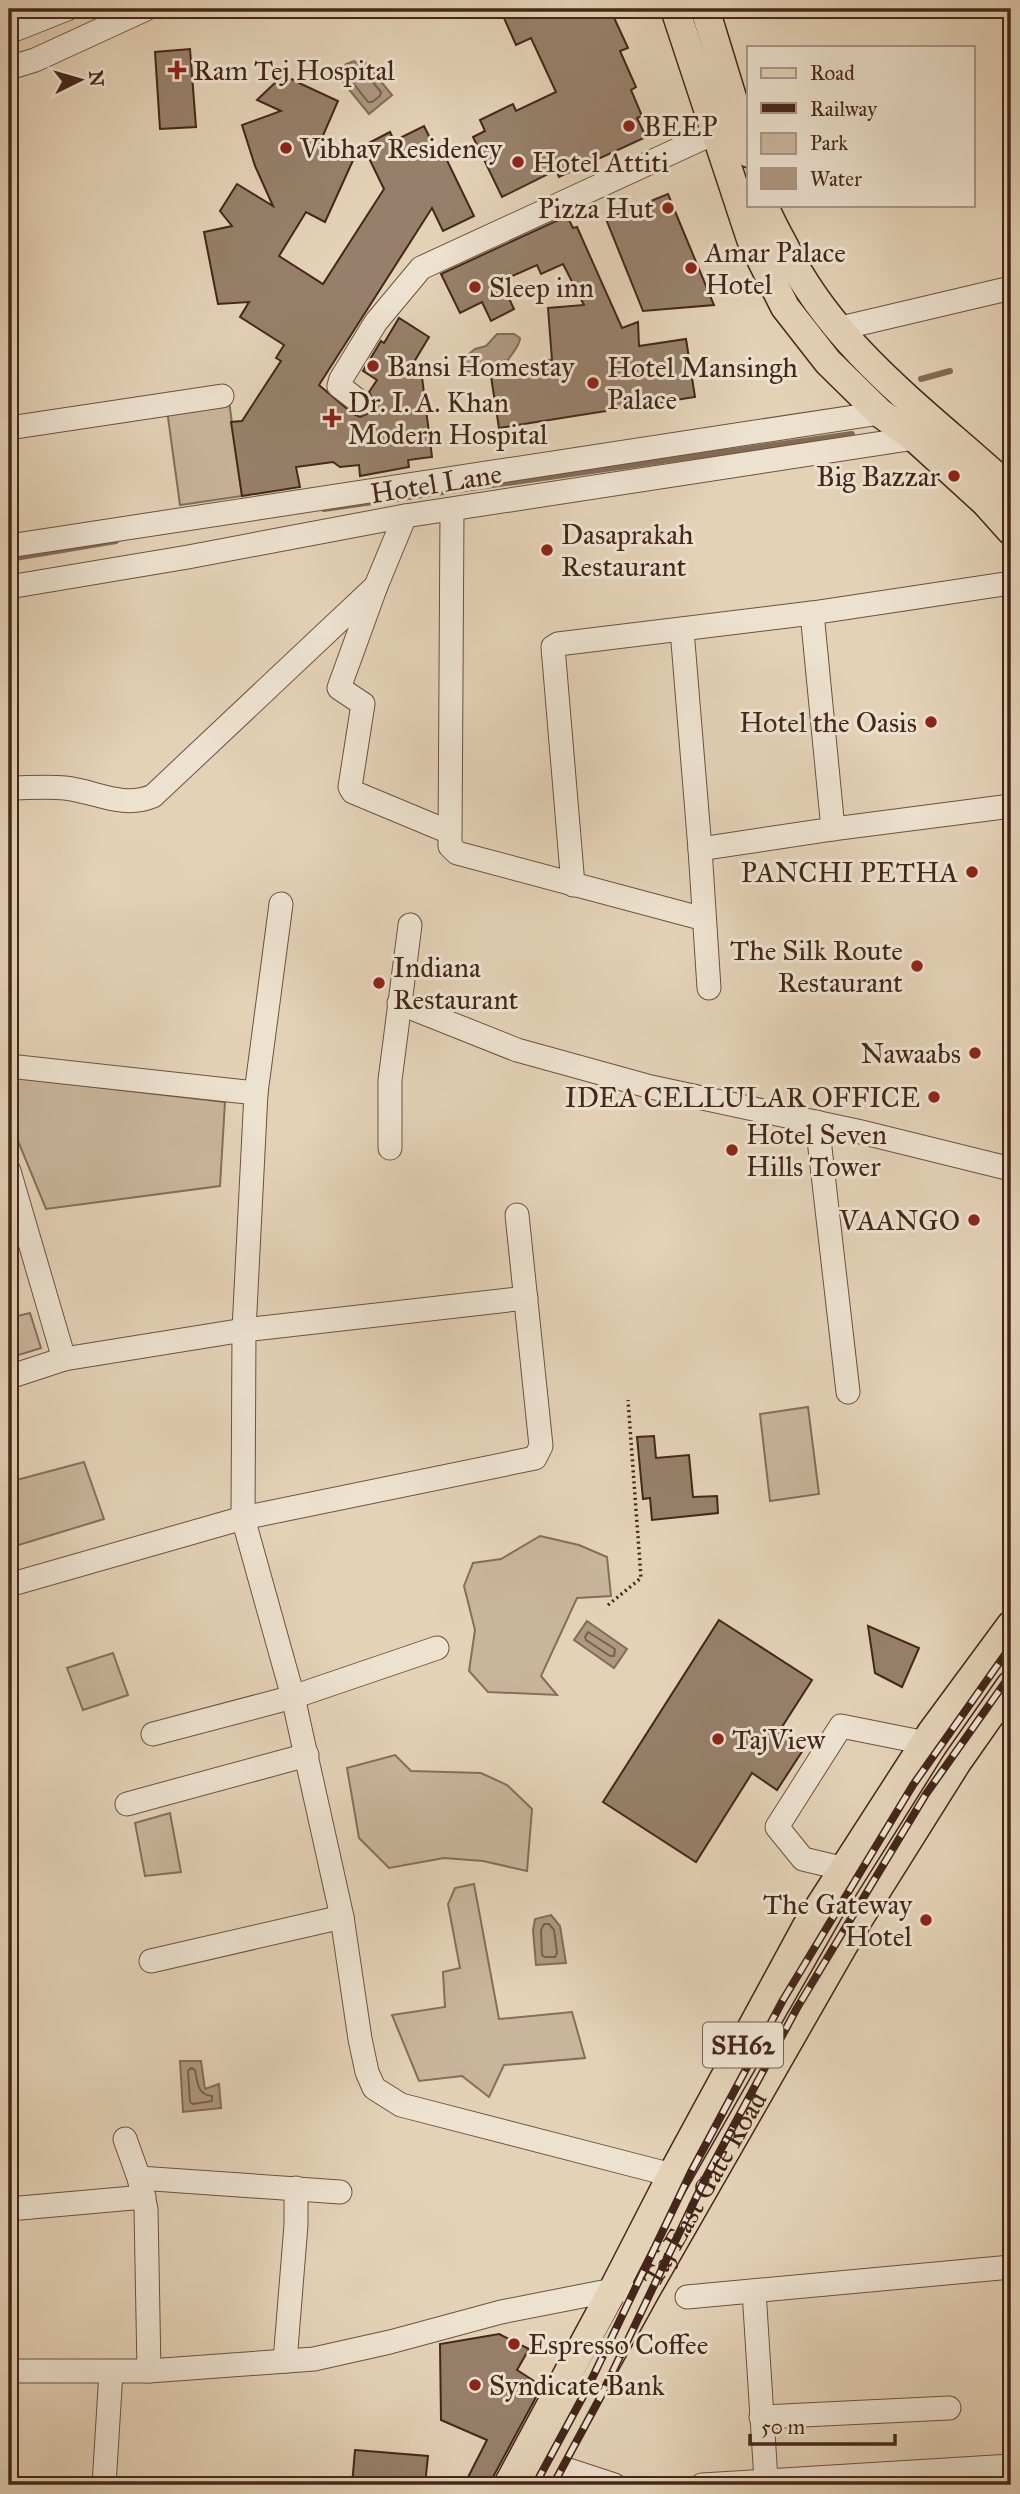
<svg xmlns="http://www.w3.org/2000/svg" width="1020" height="2494" viewBox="0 0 1020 2494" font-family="'IM FELL Great Primer',serif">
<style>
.green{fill:#c9b59c;stroke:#866e5a;stroke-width:2}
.water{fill:#ae9881;stroke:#846b57;stroke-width:2}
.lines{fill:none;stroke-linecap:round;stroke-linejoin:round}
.shore{stroke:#79604d;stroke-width:2}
.stream{stroke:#846b57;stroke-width:6}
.building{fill:#97806b;stroke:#442719;stroke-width:2}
.minor-casing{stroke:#6c5240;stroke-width:25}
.major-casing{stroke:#442719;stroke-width:31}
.path{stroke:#442719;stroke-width:3.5;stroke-dasharray:2 3.5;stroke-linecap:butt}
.minor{stroke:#ede2d0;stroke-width:23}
.major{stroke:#e4d2b7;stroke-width:28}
.rail-casing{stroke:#442719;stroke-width:8}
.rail{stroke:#ede2d0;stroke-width:5;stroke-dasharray:16;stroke-linecap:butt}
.poi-dot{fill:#8f2418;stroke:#ede2d0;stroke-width:2.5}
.labels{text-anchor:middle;stroke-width:6;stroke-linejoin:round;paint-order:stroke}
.shield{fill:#ede2d0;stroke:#775f50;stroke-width:2}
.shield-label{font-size:26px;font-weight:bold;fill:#442719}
.poi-label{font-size:28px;fill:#442719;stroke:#ede2d0;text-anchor:start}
.street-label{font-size:28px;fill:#442719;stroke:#ede2d0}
</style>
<rect width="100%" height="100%" fill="#e4d2b7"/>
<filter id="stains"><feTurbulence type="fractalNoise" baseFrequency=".00286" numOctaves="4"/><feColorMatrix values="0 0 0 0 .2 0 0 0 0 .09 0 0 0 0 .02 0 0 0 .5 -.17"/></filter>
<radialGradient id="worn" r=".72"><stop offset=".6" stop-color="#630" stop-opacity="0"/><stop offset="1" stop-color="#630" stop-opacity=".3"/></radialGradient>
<g class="green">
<path d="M229 401 242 496 180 505 167 410Z"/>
<path d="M10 1077 225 1102 220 1186 46 1209 9 1119Z"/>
<path d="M30 1313 41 1348 9 1358V1318Z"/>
<path d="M808 1407 819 1494 770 1501 760 1414Z"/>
<path d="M84 1462 104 1519 9 1548V1482Z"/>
<path d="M540 1536 579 1545 607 1557 611 1596 577 1598 541 1676 557 1695 488 1692 469 1671 475 1630 464 1586 473 1563 501 1559Z"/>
<path d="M113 1653 128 1695 83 1710 67 1668Z"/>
<path d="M395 1755 411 1771 481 1773 507 1785 532 1809 527 1871 483 1861 444 1858 389 1868 359 1838 347 1768Z"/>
<path d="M170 1813 181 1872 145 1876 135 1823Z"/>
<path d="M474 1884 499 2019 572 2012 585 2058 504 2065 489 2097 462 2076 419 2081 392 2015 445 2007 443 1972 460 1968 448 1904 455 1888Z"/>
</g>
<g class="water">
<path d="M354 61 362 66 366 63 392 95 369 114 343 82 346 79 343 69 346 64Z"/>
<path d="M497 334H514L520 338C520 346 512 353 508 360L494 363 485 369H476L471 372 464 370 463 359 475 349 486 346Z"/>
<path d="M587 1621 627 1649 614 1668 574 1640Z"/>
<path d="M551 1915 560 1926 566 1963 536 1965 533 1930 535 1919Z"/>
<path d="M180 2061H201L205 2089 219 2084 221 2108 183 2112Z"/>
</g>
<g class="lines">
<g class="shore">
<path d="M354 71 365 73 381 92 380 96 372 102H368L353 83 351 74Z"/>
<path d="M588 1632 615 1649 614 1656H610L586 1640 585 1637Z"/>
<path d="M544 1924H549L554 1930 557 1953 555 1957H545L542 1955 541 1930Z"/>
<path d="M191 2068 195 2070C198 2084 197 2094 212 2096V2101L193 2104 190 2102 188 2071Z"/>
</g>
<g class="stream">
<path d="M921 379 950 371"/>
<path d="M324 509 852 434"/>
<path d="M9 559 116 541"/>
</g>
</g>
<g class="building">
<path d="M500 9H610L628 48 620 51 636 87 631 90 642 116 637 118 646 137 559 177 556 170 502 197 473 137 485 131 480 120 513 104 516 111 556 92 531 38 516 45Z"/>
<path d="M190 49 196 127 160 129 155 52Z"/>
<path d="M281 77 299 81V83L338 101 321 140 355 156 325 222 306 212 279 256 323 284 384 189 363 146 390 132 394 141 424 126 436 150 441 148 474 216 443 231 432 208 319 385 353 414 360 417 372 412 375 404 369 392 377 380 363 371 381 341 384 343 399 318 429 337 414 362 427 370 422 377 432 457 408 460 409 467 360 476 359 465 340 467 333 462 296 467 300 487 242 496 231 422 242 421 281 361 276 358 284 345 240 317 249 302 218 304 204 232 232 226 220 211 237 184 273 206 255 166 242 125 281 111 257 100Z"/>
<path d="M668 194 679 221 714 305 643 311 606 219Z"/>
<path d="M567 216 573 228 577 227 622 328 638 322 639 346 686 339 695 397 499 428 490 370 552 360 548 308 584 305 563 264 541 274 537 265 501 281 514 309 491 321 482 302 460 313 441 274Z"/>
<path d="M654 1436 656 1458 689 1455 693 1497 717 1496 718 1513 652 1520 650 1498 643 1499 637 1437Z"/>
<path d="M719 1620 812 1680 780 1730 805 1747 777 1790 752 1773 696 1862 603 1802Z"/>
<path d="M868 1626 919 1648 902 1687 875 1673Z"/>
<path d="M499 2334 529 2349 517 2370 542 2386 493 2477 491 2485H464L487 2440 441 2420 440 2344Z"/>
<path d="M355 2450 428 2456 425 2485H352Z"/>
</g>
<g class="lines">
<defs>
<g id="minor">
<path d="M9 32 67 9"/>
<path d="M9 68 35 60 146 9"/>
<path d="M837 329 1011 288"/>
<path d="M361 403 339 386 341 379 376 322 421 268 714 133"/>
<path d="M9 428 222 396"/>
<path d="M452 510 450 846 457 853 704 919"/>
<path d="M405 516 376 586 339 688 363 704 350 787 353 792 449 832"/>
<path d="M9 546 880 413"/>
<path d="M9 587 188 557 405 516 915 438"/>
<path d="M812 613 833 829"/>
<path d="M682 630 700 849 709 988"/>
<path d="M9 788C27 788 47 786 65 788 95 791 122 809 153 796L376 586"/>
<path d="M700 849 833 829 1011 806"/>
<path d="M573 885 553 647 558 644 812 613 1011 583"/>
<path d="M399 1003 517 1050 651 1087 857 1131 1011 1169"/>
<path d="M9 1066 256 1093 244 1330 243 1518 293 1697 153 1734"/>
<path d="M256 1093 281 904"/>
<path d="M817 1122 848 1392"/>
<path d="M390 1148V1080L410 925"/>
<path d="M9 1171 64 1359"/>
<path d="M9 1377 64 1359 244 1330 526 1298"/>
<path d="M9 1585 243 1518 535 1458 541 1446 517 1215"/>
<path d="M437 1648 293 1697 342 1917 360 2039 367 2072 374 2088 401 2105 672 2175"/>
<path d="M127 1804 307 1755"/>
<path d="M845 1869 803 1859 777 1827 841 1726 926 1743"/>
<path d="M151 1961 342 1917"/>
<path d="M125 2139 139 2178 146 2209 149 2371"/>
<path d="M139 2178 340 2192"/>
<path d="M9 2209 144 2197"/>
<path d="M754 2291 766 2480"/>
<path d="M687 2297 1011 2267"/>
<path d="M285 2361 296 2225V2188"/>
<path d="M9 2371H149L314 2359 390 2342 501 2312 613 2290H624"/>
<path d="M761 2417 949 2408"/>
<path d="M550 2464 614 2485"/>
<path d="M104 2485 111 2372"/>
<path d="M702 2485 1011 2466"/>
</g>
<g id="major">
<path d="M675 9 751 239 785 307 828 362 880 413 915 438 985 502 1011 531"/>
<path d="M705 9 749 153"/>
<path d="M764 205C769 220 778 234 785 248 836 351 929 414 1011 490"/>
<path d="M508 2485 614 2288 672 2175 807 1926 932 1732 1011 1625"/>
<path id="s1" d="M538 2485 646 2290 856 1923 957 1762 1011 1685"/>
</g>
</defs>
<use href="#minor" class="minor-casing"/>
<use href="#major" class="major-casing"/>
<path class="path" d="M608 1605 641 1578 628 1400"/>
<use href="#minor" class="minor"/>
<use href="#major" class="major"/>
<defs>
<g id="rail">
<path d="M535 2485 587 2389 691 2172 783 2000 913 1785 1011 1646"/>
<path d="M553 2485 601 2396 705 2179 797 2008 926 1794 1011 1674"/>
</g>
</defs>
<use href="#rail" class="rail-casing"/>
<use href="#rail" class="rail"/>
</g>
<g class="poi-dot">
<path d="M173.5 59.5h7v7h7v7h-7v7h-7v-7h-7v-7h7z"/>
<circle cx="629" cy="126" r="7"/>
<circle cx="286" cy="148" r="7"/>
<circle cx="518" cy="162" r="7"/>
<circle cx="668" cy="208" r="7"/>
<circle cx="691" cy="268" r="7"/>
<circle cx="475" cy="287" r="7"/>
<circle cx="373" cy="366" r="7"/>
<circle cx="593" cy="383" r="7"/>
<path d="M328.5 407.5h7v7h7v7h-7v7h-7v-7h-7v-7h7z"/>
<circle cx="954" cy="476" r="7"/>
<circle cx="547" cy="550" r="7"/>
<circle cx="931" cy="722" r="7"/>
<circle cx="972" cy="872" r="7"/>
<circle cx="917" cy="966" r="7"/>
<circle cx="379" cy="983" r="7"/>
<circle cx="975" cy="1053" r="7"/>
<circle cx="934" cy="1097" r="7"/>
<circle cx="732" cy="1150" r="7"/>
<circle cx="974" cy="1220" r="7"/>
<circle cx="718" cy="1739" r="7"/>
<circle cx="926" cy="1920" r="7"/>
<circle cx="514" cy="2344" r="7"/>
<circle cx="475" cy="2385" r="7"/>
</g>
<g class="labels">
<rect class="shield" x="703" y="2022.5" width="80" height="45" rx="5"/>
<g class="shield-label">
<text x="743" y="2054">SH62</text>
</g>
<g class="poi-label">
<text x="193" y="80">Ram Tej Hospital</text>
<text x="643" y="136">BEEP</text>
<text x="300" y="158">Vibhav Residency</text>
<text x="532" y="172">Hotel Attiti</text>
<text x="654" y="218" text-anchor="end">Pizza Hut</text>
<text x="705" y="262">Amar Palace<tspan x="705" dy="32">Hotel</tspan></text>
<text x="489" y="297">Sleep inn</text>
<text x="387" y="376">Bansi Homestay</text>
<text x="607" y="377">Hotel Mansingh<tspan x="607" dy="32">Palace</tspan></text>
<text x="348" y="412">Dr. I. A. Khan<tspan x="348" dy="32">Modern Hospital</tspan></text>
<text x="940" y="486" text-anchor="end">Big Bazzar</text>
<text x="561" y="544">Dasaprakah<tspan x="561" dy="32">Restaurant</tspan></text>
<text x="917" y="732" text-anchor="end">Hotel the Oasis</text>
<text x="958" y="882" text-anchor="end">PANCHI PETHA</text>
<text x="903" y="960" text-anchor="end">The Silk Route<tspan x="903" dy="32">Restaurant</tspan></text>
<text x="393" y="977">Indiana<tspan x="393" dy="32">Restaurant</tspan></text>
<text x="961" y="1063" text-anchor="end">Nawaabs</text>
<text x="920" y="1107" text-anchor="end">IDEA CELLULAR OFFICE</text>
<text x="746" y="1144">Hotel Seven<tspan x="746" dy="32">Hills Tower</tspan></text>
<text x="960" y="1230" text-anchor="end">VAANGO</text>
<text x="732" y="1749">TajView</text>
<text x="912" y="1914" text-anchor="end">The Gateway<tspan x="912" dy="32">Hotel</tspan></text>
<text x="528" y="2354">Espresso Coffee</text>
<text x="489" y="2395">Syndicate Bank</text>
</g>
<g class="street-label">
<text transform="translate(436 483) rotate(-9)" y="10">Hotel Lane</text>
<text dy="10" stroke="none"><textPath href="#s1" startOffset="340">Taj East Gate Road</textPath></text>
</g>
</g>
<rect width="1020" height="2494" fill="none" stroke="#e4d2b7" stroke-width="35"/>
<rect x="10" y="10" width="999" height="2473" fill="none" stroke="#442719" stroke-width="3.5"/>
<rect x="18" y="18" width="985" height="2459" fill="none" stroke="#442719" stroke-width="2"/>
<rect x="747" y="46" width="228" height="161" fill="#ede2d0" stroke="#a99787" stroke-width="2"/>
<rect x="761" y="68" width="35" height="10" fill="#e4d2b7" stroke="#a99787" stroke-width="2"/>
<text x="810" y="80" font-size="21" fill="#442719">Road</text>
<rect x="761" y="103" width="35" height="10" fill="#442719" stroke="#a99787" stroke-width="2"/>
<text x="810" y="116" font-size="21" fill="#442719">Railway</text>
<rect x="761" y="133" width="35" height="21" fill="#c9b59c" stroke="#a99787" stroke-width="2"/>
<text x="810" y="150" font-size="21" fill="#442719">Park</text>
<rect x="761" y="168" width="35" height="21" fill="#ae9881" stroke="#a99787" stroke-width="2"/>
<text x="810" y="186" font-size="21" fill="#442719">Water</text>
<g transform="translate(80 80) rotate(85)" stroke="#ede2d0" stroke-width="5" paint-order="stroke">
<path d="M0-5L12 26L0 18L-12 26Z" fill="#442719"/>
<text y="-10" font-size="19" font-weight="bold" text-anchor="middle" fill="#442719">N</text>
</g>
<path d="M750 2434v10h145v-10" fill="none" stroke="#442719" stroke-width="3.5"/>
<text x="761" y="2434" font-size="21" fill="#442719" stroke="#ede2d0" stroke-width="5" paint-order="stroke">50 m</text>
<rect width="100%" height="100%" filter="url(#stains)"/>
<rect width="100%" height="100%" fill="url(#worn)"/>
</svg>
